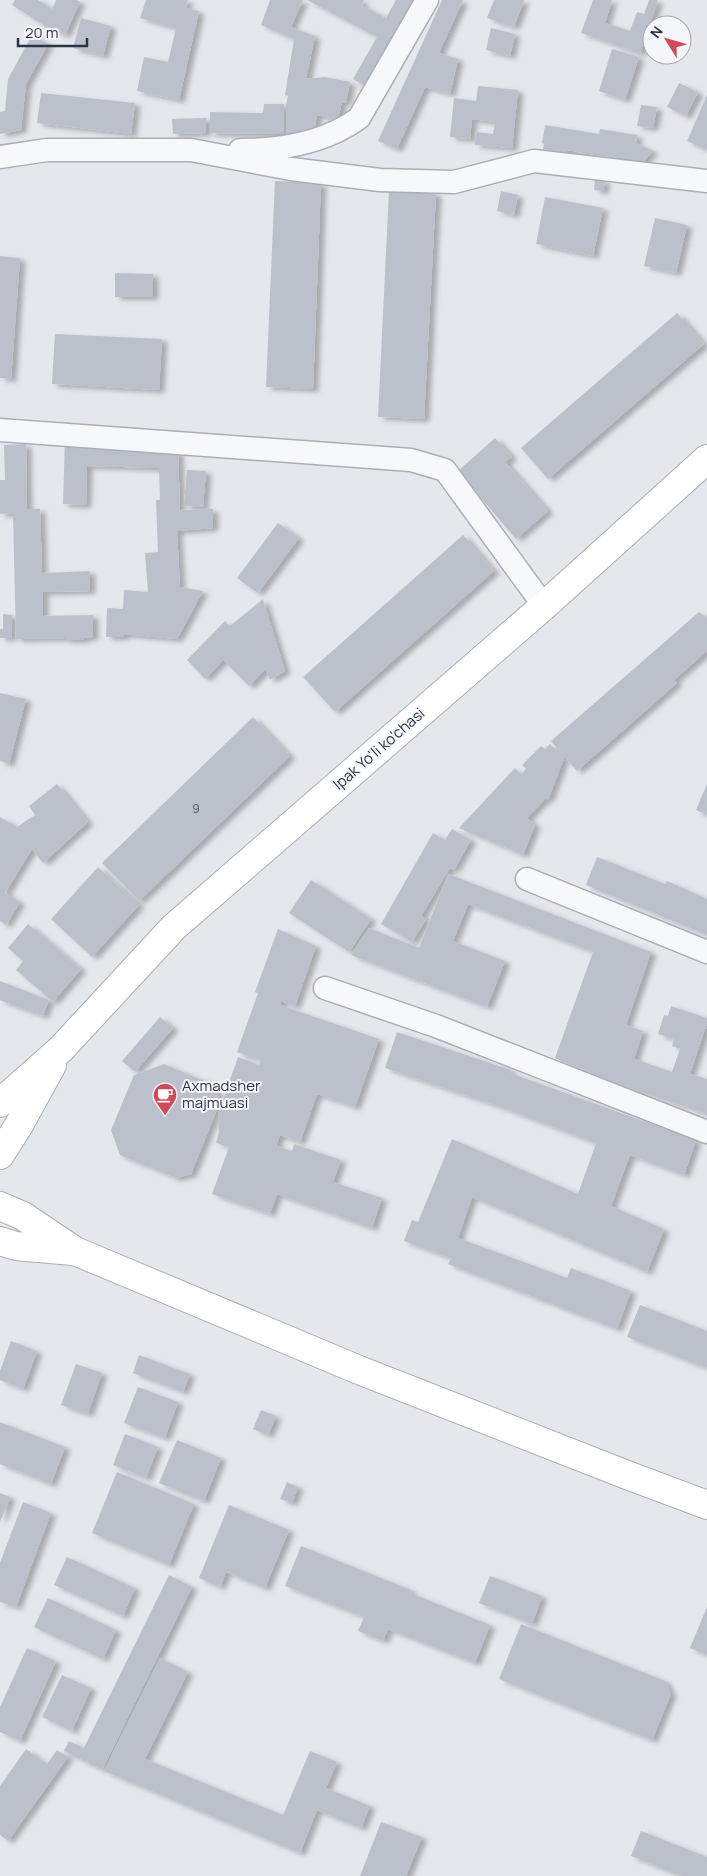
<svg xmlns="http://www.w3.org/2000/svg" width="707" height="1876" viewBox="0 0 707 1876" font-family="Manrope,sans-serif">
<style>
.building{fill:#bbc0ca;filter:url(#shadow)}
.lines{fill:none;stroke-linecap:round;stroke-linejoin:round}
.minor-casing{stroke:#a9aeb7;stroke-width:25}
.secondary-casing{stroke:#a9aeb7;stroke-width:30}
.minor{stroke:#f7f8fa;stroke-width:22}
.secondary{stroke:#fff;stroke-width:28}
.labels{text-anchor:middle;stroke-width:4;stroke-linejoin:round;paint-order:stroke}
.number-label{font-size:12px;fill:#4f5766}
.street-label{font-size:15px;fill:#2b3445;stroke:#f4f6f9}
.poi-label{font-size:15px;fill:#2b3445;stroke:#f4f6f9;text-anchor:start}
</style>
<defs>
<filter id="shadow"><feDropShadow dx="5.5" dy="3" stdDeviation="2.5" flood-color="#0004"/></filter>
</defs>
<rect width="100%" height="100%" fill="#e4e7ec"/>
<g class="building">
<path d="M15 0H38L52 9 56 0H77L80 2 65 35 45 26 12 5Z"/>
<path d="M146 0H188L186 8 199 11 179 100 137 91 144 57 168 62 176 28 140 18Z"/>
<path d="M270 0H303L291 27 315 36 306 79 325 77 350 82 346 103 342 102 338 119 317 115 314 133 286 134V105L288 96 285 95 294 39 261 25Z"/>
<path d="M307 0H364L361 5 386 18 396 0H418L369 88 353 79 377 37Z"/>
<path d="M442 0H463L439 53 458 59 450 94 425 87 397 149 378 141Z"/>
<path d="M494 0H524L514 27 487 18Z"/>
<path d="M593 0H612L605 23 630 31 637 12 644 14 649 0H658L640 53 581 33Z"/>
<path d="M81 18 111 26 103 56 73 48Z"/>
<path d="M491 28 515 34 510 56 486 50Z"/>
<path d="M32 35 48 44 26 84 21 130 0 134V112L5 111 8 79Z"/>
<path d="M612 49 639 57 625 100 599 91Z"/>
<path d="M679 83 698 92 686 116 667 107Z"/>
<path d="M478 86 518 90 512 148 475 145 476 132 493 134 495 122 472 119 470 139 450 137 454 98 476 101Z"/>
<path d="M41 93 135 103 131 134 37 123Z"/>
<path d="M707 95V150L687 141Z"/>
<path d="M264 104H284L283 134 210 133V112L263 113Z"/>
<path d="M641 105 657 107 653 128 637 126Z"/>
<path d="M206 118V133L173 134 172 119Z"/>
<path d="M545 125 599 134 600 129 637 135 636 143 653 151 642 163 567 150V153L543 149 544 144 542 143Z"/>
<path d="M595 179 605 181 603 191 594 190Z"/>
<path d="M275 181 321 183 313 389 266 387Z"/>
<path d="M389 191 436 193 424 419 378 417Z"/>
<path d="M501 191 518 195 514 215 497 211Z"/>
<path d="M545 197 603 208 593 256 536 244Z"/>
<path d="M655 218 687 225 676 273 644 266Z"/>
<path d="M0 256 20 258 11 379 0 378Z"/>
<path d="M115 273 153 274V297H115Z"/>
<path d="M677 313 704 344 548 479 521 448Z"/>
<path d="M55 334 162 339 159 390 52 384Z"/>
<path d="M495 438 512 457 505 462 548 511 516 539 458 471Z"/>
<path d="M65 440 178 451 180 510 213 509V528L177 531 180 587 203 591 177 639 124 634V637H106L107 608 123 609 124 590 148 592 145 553 158 552 156 500H160L159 468 87 466 86 505 63 504Z"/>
<path d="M26 444 27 509H40L42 573 90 571V591L43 592V616L93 615V637L84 638 83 640H65V638L16 639 13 513 0 514V480H5L4 445Z"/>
<path d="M187 470 206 471 203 507 184 506Z"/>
<path d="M278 523 299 538 258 593 237 578Z"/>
<path d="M463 535 494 571 335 712 303 677Z"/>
<path d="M263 599 285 671 270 680 266 669 249 686 223 660 205 679 187 660 225 621 230 626Z"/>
<path d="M699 612 707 618V651L674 680 677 683 577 771 551 741Z"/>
<path d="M3 614 12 615V638H0V629H3Z"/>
<path d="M0 693 26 699 9 764 0 761Z"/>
<path d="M253 717 290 756 139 901 102 863Z"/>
<path d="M550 744 564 758 548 800 546 798 527 818 535 825 523 855 459 828 515 768 521 774 526 769 522 765 541 746 545 749Z"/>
<path d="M57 784 88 822 43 863 32 849 5 893 20 902 6 925 0 921V817L17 827 35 815 29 806Z"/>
<path d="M707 784V815L696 810Z"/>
<path d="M452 829 471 840 454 870 450 868 421 916 426 919 412 942 381 924 433 833 445 840Z"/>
<path d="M597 857 665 884 667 881 707 899V935L586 885Z"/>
<path d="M98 867 139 905 92 957 51 919Z"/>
<path d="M448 874 651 952 626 1025 643 1031 634 1059 672 1072 680 1049 672 1046 674 1039 658 1034 664 1015 668 1016 671 1006 707 1018V1023L690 1074 707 1079V1114L588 1074 589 1072 555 1058 593 952 468 904 453 941 505 961 487 1007 351 955 369 928 419 948Z"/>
<path d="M311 880 371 919 349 952 289 913Z"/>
<path d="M28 924 81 969 53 1002 16 970 23 961 8 948Z"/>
<path d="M278 929 316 946 295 1006 281 1001 280 1005 379 1039 355 1107 317 1094 300 1142 280 1135 276 1146 292 1151 294 1144 341 1160 333 1182 382 1198 372 1228 277 1194 270 1214 212 1194 229 1147 216 1143 219 1132 218 1114 238 1057 259 1065 261 1060 237 1052 258 993 255 992Z"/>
<path d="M0 981 49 1000 43 1016 0 1000Z"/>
<path d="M160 1017 173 1028 135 1072 122 1061Z"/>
<path d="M397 1032 511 1070 510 1073 696 1140 684 1175 630 1155 611 1206 664 1229 647 1272 472 1197 458 1238 567 1278 571 1268 631 1291 617 1329 448 1264 451 1258 404 1241 412 1220 418 1222 452 1139 578 1194 596 1143 498 1106 385 1068Z"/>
<path d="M164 1064 214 1085 220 1102 191 1174 176 1178 120 1155 111 1130 134 1075Z"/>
<path d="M640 1305 707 1331V1368L627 1337Z"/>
<path d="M11 1341 37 1351 23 1389 0 1380V1371Z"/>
<path d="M139 1355 190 1374 183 1392 133 1373Z"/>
<path d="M76 1364 102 1373 88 1414 61 1405Z"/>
<path d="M138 1387 178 1402 165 1438 124 1423Z"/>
<path d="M261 1410 276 1416 268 1435 253 1429Z"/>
<path d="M0 1422 65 1447 51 1484 0 1464Z"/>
<path d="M125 1434 158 1447 146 1478 113 1465Z"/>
<path d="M177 1440 221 1458 204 1501 159 1483Z"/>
<path d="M117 1472 194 1504 169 1565 92 1533Z"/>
<path d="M287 1482 298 1487 292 1503 280 1499Z"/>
<path d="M0 1493 10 1497 0 1522Z"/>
<path d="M23 1502 51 1513 16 1607 0 1602V1563Z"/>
<path d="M229 1505 289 1530 265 1588 226 1572 220 1587 199 1578Z"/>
<path d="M301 1546 411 1590 410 1593 490 1625 475 1663 388 1629 383 1641 358 1631 364 1617 285 1586Z"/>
<path d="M67 1557 135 1588 123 1616 54 1585Z"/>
<path d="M169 1575 192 1587 102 1770 64 1751 69 1741 84 1748Z"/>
<path d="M490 1576 542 1596 532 1624 479 1603Z"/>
<path d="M48 1598 116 1630 103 1659 34 1627Z"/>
<path d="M707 1607V1655L690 1648Z"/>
<path d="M521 1624 665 1681 671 1694 652 1740 499 1679Z"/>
<path d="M27 1648 56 1661 20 1741 0 1732V1707Z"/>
<path d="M160 1658 188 1672 145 1759 283 1815 310 1751 337 1762 326 1788 370 1806 361 1828 317 1810 300 1853 104 1771Z"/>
<path d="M62 1675 91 1688 72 1731 42 1717Z"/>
<path d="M26 1749 47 1764 57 1750 68 1757 8 1841 0 1835V1786Z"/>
<path d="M381 1822 422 1837 406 1876H360Z"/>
<path d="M641 1831 707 1857V1876H682L631 1856Z"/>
</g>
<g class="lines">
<defs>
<g id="minor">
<path d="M240 150C281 150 325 143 359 118L427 0"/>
<path d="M0 157 47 150H191L291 169 380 180 454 182 534 161 707 181"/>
<path d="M0 430 411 460 445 470 544 606"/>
<path d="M527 879 707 952"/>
<path d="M325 988 436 1026 707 1132"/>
</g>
<g id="secondary">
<path d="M0 1103 61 1049 174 927 544 606 707 459"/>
<path d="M0 1155 19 1125 52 1065"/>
<path d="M0 1206 23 1216 75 1251 359 1370 627 1475 707 1505"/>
<path d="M0 1241 16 1246 73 1251"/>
</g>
</defs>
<use href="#minor" class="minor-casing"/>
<use href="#secondary" class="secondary-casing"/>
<use href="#minor" class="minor"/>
<use href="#secondary" class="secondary"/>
</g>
<defs>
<symbol id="cafe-pin" viewBox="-11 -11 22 30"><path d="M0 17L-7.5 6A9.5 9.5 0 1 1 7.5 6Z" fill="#d1495b" stroke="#f4f6f9"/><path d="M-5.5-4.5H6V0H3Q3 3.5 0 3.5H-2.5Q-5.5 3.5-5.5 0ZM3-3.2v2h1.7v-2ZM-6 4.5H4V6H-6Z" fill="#fff"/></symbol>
</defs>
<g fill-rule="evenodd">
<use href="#cafe-pin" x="151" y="1081" width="28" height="38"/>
</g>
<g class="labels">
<g class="number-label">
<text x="196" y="813">9</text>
</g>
<g class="street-label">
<text transform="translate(379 749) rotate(-41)" y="5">Ipak Yo'li ko'chasi</text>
</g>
<g class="poi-label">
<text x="182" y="1091">Axmadsher<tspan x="182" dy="17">majmuasi</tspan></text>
</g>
</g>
<g transform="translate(667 40) rotate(307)"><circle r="24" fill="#f4f6f9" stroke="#a4a8b1"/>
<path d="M0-4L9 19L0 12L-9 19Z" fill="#d1495b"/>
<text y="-8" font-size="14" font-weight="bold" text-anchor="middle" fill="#2b3445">N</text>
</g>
<path d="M18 38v8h69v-8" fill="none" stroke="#2b3445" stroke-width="2.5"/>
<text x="25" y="38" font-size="15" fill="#2b3445" stroke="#f4f6f9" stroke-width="4" paint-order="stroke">20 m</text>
</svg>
